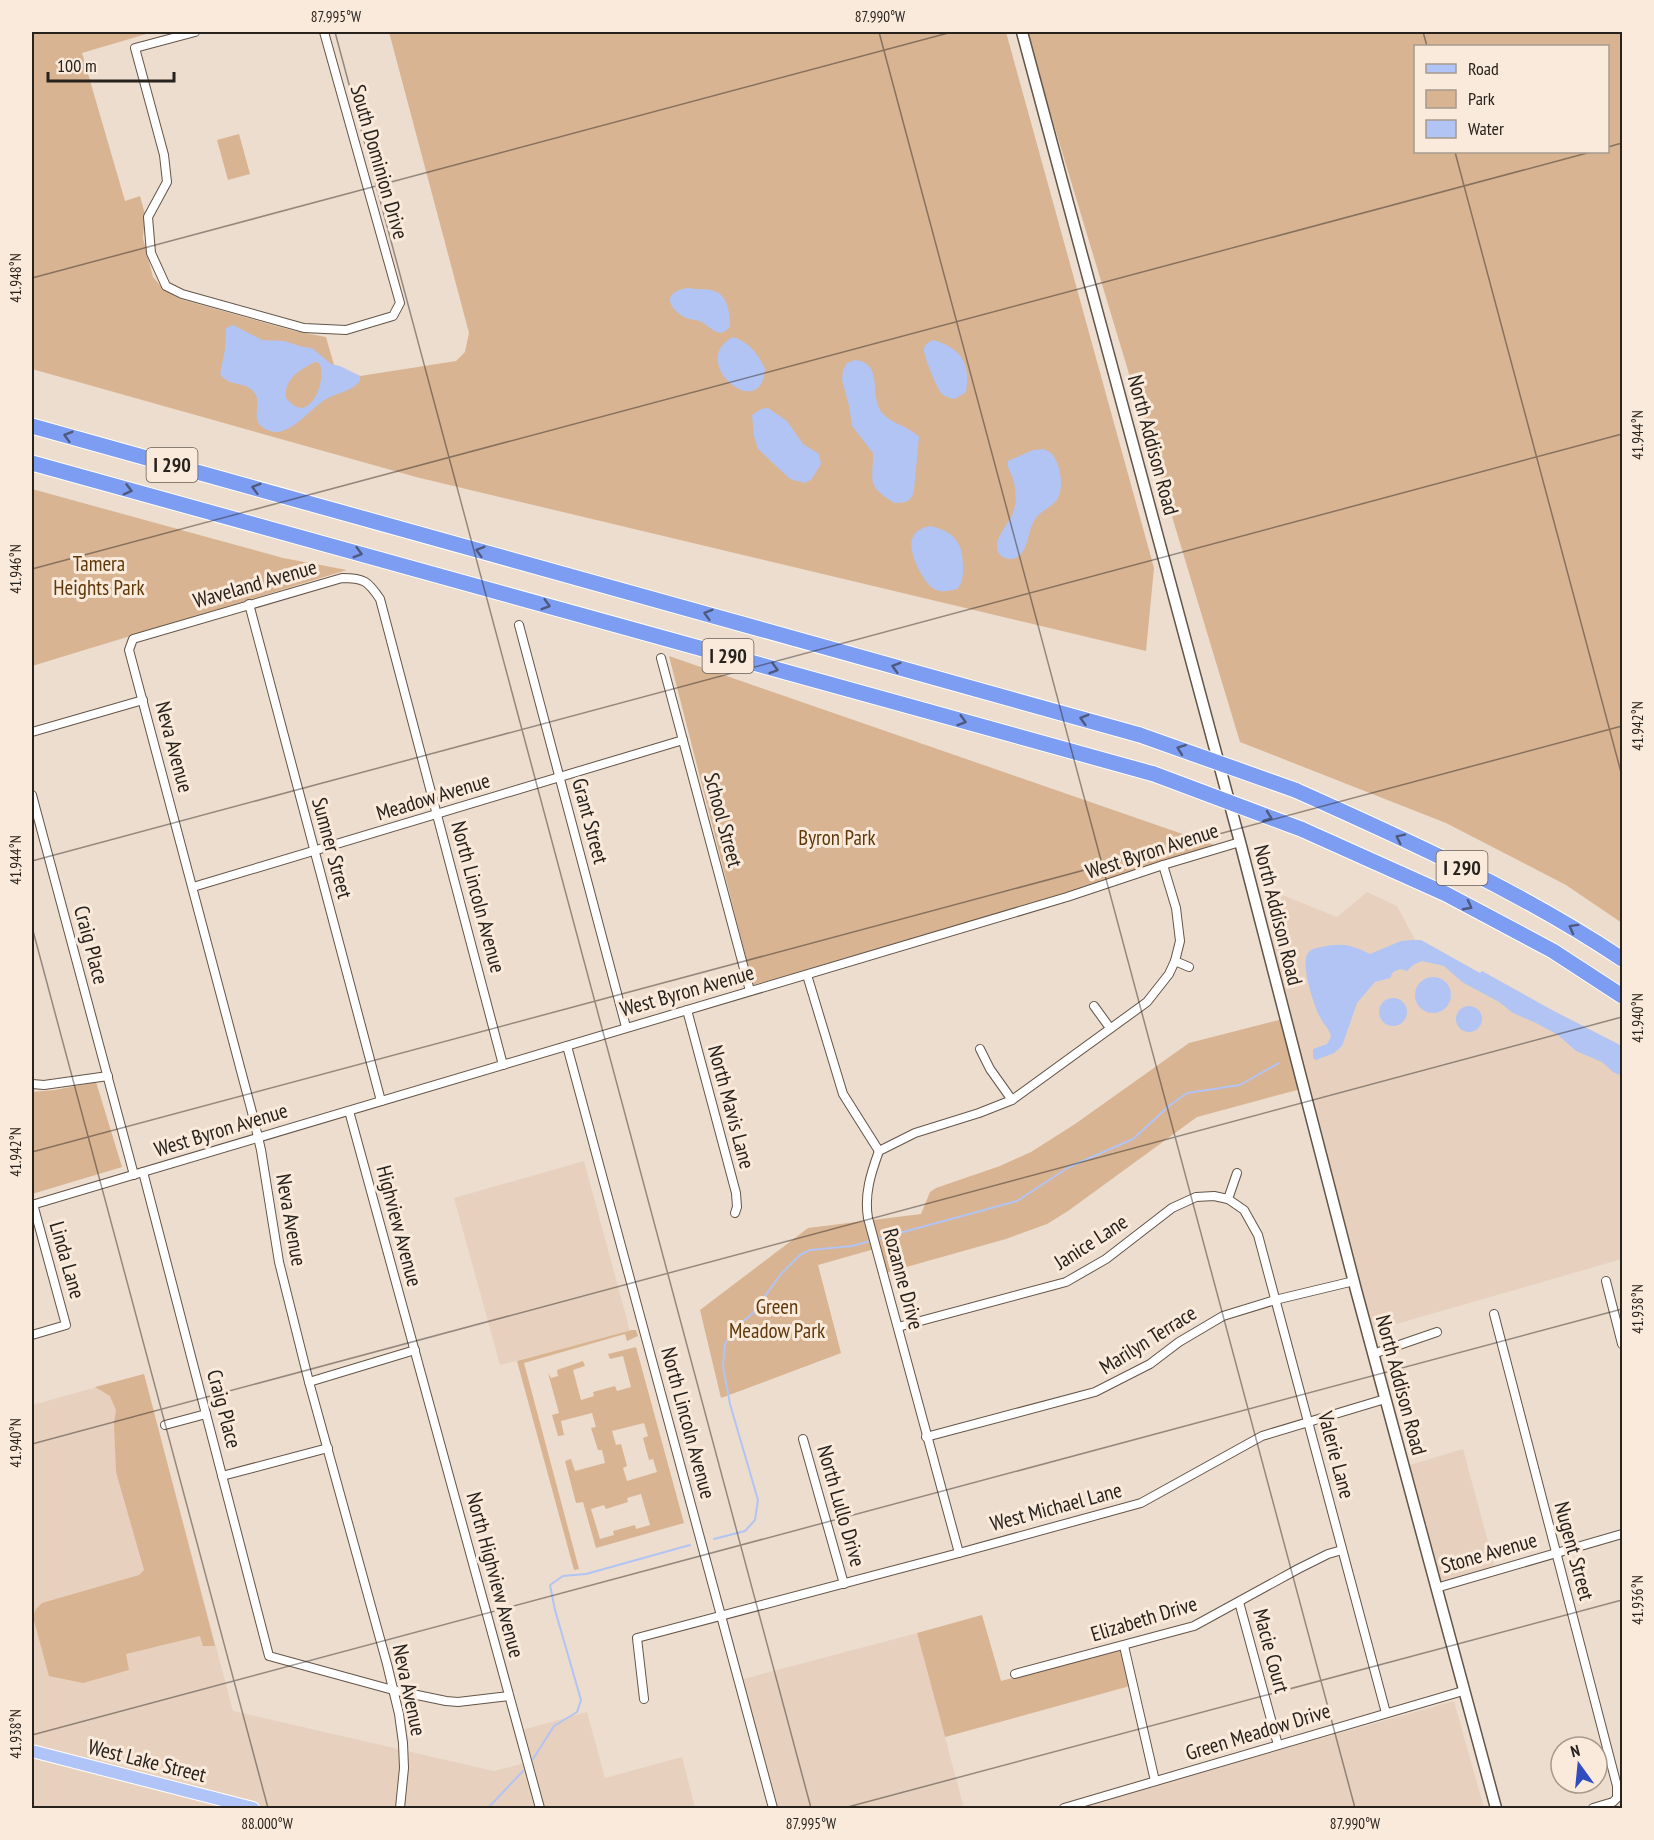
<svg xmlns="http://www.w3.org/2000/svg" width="1654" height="1840" viewBox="0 0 1654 1840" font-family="'PT Sans Narrow',sans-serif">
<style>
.built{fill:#e7d1be}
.green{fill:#d8b492;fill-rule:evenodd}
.water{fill:#b2c4f3;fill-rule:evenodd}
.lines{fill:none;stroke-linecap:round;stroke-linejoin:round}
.stream{stroke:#b2c4f3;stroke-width:2}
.street-casing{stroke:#635549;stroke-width:10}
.secondary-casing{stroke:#635549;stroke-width:13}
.primary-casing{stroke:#fff;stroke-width:14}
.highway-casing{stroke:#fff;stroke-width:17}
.street{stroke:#fff;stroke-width:8}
.secondary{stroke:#fff;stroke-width:10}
.primary{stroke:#b1c4f7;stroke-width:12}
.highway{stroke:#7d9df2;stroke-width:15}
.highway-bridge-casing{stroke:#fff;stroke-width:17;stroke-linecap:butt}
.highway-bridge{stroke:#7d9df2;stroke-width:15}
.oneway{stroke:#4e597d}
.ticks{fill:none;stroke:#28221d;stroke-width:1.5;stroke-opacity:0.45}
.labels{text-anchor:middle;stroke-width:6;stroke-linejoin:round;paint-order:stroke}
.shield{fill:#faeadb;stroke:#675e56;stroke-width:1.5}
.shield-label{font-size:20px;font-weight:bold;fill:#28221d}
.street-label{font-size:21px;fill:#28221d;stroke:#faeadb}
.park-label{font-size:21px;fill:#5f380a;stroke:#faeadb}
.neatline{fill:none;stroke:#28221d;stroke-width:2}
.ticks-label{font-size:15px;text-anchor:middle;fill:#28221d}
</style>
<rect width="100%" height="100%" fill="#edddce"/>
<g class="built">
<path d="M1367 892 1397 906 1419 947 1622 1071V1259L1372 1331 1270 949 1282 895 1337 917Z"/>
<path d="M584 1161 630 1331 500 1365 454 1198Z"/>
<path d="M144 1374 233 1711 494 1771 525 1763 537 1808H266L32 1748V1405Z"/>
<path d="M1463 1449 1495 1568 1443 1588 1410 1465Z"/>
<path d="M917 1633 964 1808H778L743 1679Z"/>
<path d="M1454 1701 1484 1808H1075L1155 1785Z"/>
<path d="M587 1712 605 1778 682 1757 695 1808H543L522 1730Z"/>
<path d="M32 1756 235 1808H32Z"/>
</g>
<g class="green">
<path d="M32 32H153L82 53 125 201 140 196 145 214 143 238 153 277 164 290 180 299 294 331 326 337 334 365 360 376 456 361 465 352 469 333 389 32H1006L1154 568 1146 651 416 477 32 369Z"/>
<path d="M1026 32H1622V923L1566 885 1446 823 1240 742ZM1416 46H1608V152H1416Z"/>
<path d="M239 134 250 174 228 180 217 140Z"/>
<path d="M32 489 283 558 347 570 32 666Z"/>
<path d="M669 656 1223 848 753 985Z"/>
<path d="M1283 1019 1301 1089 1197 1117 1068 1211 1047 1224 1006 1239 885 1273 878 1248 818 1265 841 1353 721 1398 700 1310 808 1228 921 1214 930 1192 936 1188 1000 1166 1031 1152 1075 1124 1189 1043Z"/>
<path d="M96 1082 122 1167 32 1194V1092L55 1090Z"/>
<path d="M632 1330H636L638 1336 627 1341 625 1334 524 1363 579 1569 574 1570 517 1361Z"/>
<path d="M636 1347 684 1523 596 1548 583 1502 576 1503 565 1461 571 1459 575 1471 605 1463 602 1450H598L591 1428 596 1427 592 1413 561 1421 564 1435 558 1436 552 1415 559 1413 548 1373 551 1378 558 1376 557 1370 583 1361 585 1366 573 1370 581 1400 594 1396 593 1392 615 1386 617 1391 631 1387 623 1356 610 1359 608 1354ZM644 1423 648 1436 643 1438 649 1460 653 1459 657 1472 627 1481 623 1468 627 1466 621 1444 616 1445 612 1431ZM641 1494 650 1525 636 1529 635 1525 613 1531 614 1535 600 1539 591 1509 604 1505 606 1509 628 1502 627 1498Z"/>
<path d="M144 1374 215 1646H203L200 1636 126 1654 129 1670 83 1683 49 1676 33 1617 36 1609 42 1603 139 1575 144 1570 116 1472 114 1423 116 1410 110 1396 95 1387Z"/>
<path d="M982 1615 1001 1681 1123 1649 1130 1686 945 1737 917 1633Z"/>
</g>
<g class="water">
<path d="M689 288C697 290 707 288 714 291 728 295 730 314 730 326 720 340 713 329 703 323 697 319 690 320 684 317 664 305 665 290 689 288Z"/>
<path d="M233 325 262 340 284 341 303 347 312 348 331 364 340 366 360 376V381C351 392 335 393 323 401 310 410 298 426 282 431 276 434 264 430 260 425 251 415 264 401 252 390 242 381 229 387 220 374L225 349 226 328ZM316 362 319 363C327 376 314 414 297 407 293 406 289 401 286 398 283 380 301 368 316 362Z"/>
<path d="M733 337C749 342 758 354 765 369 761 425 686 361 733 337Z"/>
<path d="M933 340C961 348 971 363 966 392L955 399C950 398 945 397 942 394 938 391 923 355 924 350 924 344 929 342 933 340Z"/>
<path d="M855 360C883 363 870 392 880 410 889 424 908 425 919 437L914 490C912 502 905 503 894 503 866 485 873 483 873 453L852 426 849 406 842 380 843 370 847 363Z"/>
<path d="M768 408 787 421 803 444 819 454 821 464 811 480 804 483 790 479 758 449 754 436 752 415 761 409Z"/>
<path d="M1043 449C1046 450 1049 451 1051 453 1061 463 1065 490 1056 501 1050 508 1041 511 1035 519 1027 530 1029 559 1010 559 1005 559 1000 556 998 552 992 539 1011 522 1014 510 1017 499 1016 485 1011 474 1009 469 1007 467 1008 461L1033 450Z"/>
<path d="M931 526C955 532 963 543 963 567 963 576 963 582 957 589 950 591 941 593 934 589 927 585 923 577 919 570 910 551 904 530 931 526Z"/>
<path d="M1412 940H1421L1480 973 1482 971 1552 1010 1622 1046V1076L1613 1072 1602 1062 1576 1051 1558 1035 1536 1023 1513 1013 1499 1002 1462 982 1444 966 1422 961 1413 965 1407 971 1400 969 1393 972 1390 978 1375 982 1357 1003 1342 1046 1334 1053 1316 1060 1313 1058V1049L1327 1044 1331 1037C1330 1029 1323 1024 1320 1017 1314 1006 1300 964 1308 953 1311 949 1316 948 1321 947 1342 943 1350 944 1370 954L1401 941Z"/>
<circle cx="1433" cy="995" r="18"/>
<circle cx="1393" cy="1012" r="14"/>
<circle cx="1469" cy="1019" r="13"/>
</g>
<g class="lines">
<g class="stream">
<path d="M714 1539 745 1531 755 1520 758 1500 730 1404 723 1366 725 1344 736 1327 752 1314 781 1274 800 1255 810 1250 852 1246 1017 1201 1069 1167 1133 1139 1169 1106 1187 1093 1240 1085 1279 1063"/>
<path d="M533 1759 554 1726 577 1712 581 1700 555 1610 550 1585 563 1576 586 1574 690 1545"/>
<path d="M488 1808 523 1771"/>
</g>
<defs>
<g id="street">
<path d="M195 32 135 48 164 155 167 182 148 217 151 253 166 286 182 294 304 328 346 330 393 316 400 303 324 32"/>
<path d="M249 604 381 1101"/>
<path d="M519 625 626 1027"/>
<path d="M661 658 750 991"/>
<path d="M32 732 143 700"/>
<path d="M32 795 134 1175"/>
<path d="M193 887 683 740"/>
<path d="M1175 961 1189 967"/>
<path d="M807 975 843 1094 879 1151"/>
<path d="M1094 1006 1110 1028"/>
<path d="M687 1010 736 1193 737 1207 735 1213"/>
<path d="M567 1046 773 1808"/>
<path d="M980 1049 990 1069 1012 1100"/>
<path d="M32 1084 44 1085 108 1076"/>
<path d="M349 1111 540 1808"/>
<path d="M143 1172 269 1656 393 1690 446 1701 458 1702 509 1696"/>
<path d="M1228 1199 1237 1173"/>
<path d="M32 1205 1067 897 1163 865 1240 842"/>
<path d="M1606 1281 1622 1344"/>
<path d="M1494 1314 1617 1786V1798L1613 1802 1593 1808"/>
<path d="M898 1327 1066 1282 1106 1259 1172 1208 1196 1197 1214 1196 1228 1199 1244 1210 1258 1235 1386 1713"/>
<path d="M32 1335 66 1325 33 1204"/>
<path d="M1373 1354 1437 1332"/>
<path d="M309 1382 415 1350"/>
<path d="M165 1425 206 1414"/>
<path d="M926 1437 1095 1392 1150 1364 1179 1342 1223 1316 1275 1300 1354 1281"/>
<path d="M803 1439 844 1584"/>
<path d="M222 1476 328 1448"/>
<path d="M959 1553 868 1218C864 1194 871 1173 879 1151L915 1133 979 1113 1012 1100 1147 1002 1169 974 1175 961 1180 941 1176 908 1163 865"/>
<path d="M1436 1588 1622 1534"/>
<path d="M1239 1602 1278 1745"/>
<path d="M1124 1646 1155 1781"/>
<path d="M1015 1674 1194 1626 1298 1569 1328 1554 1342 1550"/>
<path d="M644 1699 637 1638 959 1553 1141 1503 1262 1436 1385 1399"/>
<path d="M400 1808 404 1768 403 1743 399 1714 387 1664 309 1382 279 1262 261 1150 253 1116 129 650 133 639 342 578C364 578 368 581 380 599L503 1065"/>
<path d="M1064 1808 1463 1691"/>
</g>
<path id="secondary" d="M1022 32 1240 842 1356 1290 1496 1808"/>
<path id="primary" d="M32 1751 253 1808"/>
<g id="highway">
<path d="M32 426 1140 735"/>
<path d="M32 463 1154 774"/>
<path d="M1295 790C1407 840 1520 891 1622 959"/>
<path d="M1301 829 1446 894 1553 951 1622 996"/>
</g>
</defs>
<use href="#street" class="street-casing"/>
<use href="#secondary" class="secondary-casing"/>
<use href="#primary" class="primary-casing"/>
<use href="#highway" class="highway-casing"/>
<use href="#street" class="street"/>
<use href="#secondary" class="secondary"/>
<use href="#primary" class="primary"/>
<use href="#highway" class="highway"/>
<defs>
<g id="highway-bridge">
<path d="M1140 735 1295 790"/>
<path d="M1154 774 1301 829"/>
</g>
</defs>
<use href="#highway-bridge" class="highway-bridge-casing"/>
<use href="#highway-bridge" class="highway-bridge"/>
</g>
<defs><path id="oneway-chevron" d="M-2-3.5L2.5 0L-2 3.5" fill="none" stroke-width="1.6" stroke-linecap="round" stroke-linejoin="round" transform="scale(1.5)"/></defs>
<g class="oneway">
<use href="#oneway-chevron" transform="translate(68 436) rotate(-164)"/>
<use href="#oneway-chevron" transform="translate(256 488) rotate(-164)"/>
<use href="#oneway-chevron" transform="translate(128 490) rotate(15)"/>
<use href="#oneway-chevron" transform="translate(480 551) rotate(-164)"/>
<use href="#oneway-chevron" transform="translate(358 553) rotate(16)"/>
<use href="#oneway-chevron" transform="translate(546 605) rotate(16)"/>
<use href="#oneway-chevron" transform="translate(708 614) rotate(-164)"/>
<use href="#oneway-chevron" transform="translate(896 667) rotate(-164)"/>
<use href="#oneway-chevron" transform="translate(774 669) rotate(16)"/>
<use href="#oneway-chevron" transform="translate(1084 719) rotate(-164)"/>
<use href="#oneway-chevron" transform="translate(962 721) rotate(16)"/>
<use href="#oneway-chevron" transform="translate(1181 749) rotate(-160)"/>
<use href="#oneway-chevron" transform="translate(1268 817) rotate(20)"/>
<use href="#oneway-chevron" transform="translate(1400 838) rotate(-154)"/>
<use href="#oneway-chevron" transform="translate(1468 906) rotate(28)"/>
<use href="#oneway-chevron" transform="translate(1573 928) rotate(-151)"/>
</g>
<path class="ticks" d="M335 32 811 1808M879 32 1355 1808M1423 32 1427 46M1608 147 1622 143M1455 152 1622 776M32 278 952 32M32 569 1591 152M32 861 1622 434M32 927 268 1808M32 1152 1622 726M32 1444 1622 1017M32 1735 1622 1309M844 1808 1622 1600"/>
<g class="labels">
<g class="shield">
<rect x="146.5" y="448" width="51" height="34" rx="4.5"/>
<rect x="702.5" y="639" width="51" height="34" rx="4.5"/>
<rect x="1436.5" y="851" width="51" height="34" rx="4.5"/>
</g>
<g class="shield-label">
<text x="172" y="472">I 290</text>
<text x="728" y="663">I 290</text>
<text x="1462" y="875">I 290</text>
</g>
<g class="street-label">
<text transform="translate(379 162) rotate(74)" y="7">South Dominion Drive</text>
<text transform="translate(1153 445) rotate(75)" y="7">North Addison Road</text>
<text transform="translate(255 584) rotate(-16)" y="7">Waveland Avenue</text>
<text transform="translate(174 747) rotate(75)" y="7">Neva Avenue</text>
<text transform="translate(433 797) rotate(-17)" y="7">Meadow Avenue</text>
<text transform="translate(723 820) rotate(75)" y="7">School Street</text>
<text transform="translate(590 821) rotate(75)" y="7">Grant Street</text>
<text transform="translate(332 848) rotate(75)" y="7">Sumner Street</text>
<text transform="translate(1152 851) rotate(-18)" y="7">West Byron Avenue</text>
<text transform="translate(478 897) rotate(75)" y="7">North Lincoln Avenue</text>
<text transform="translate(1278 915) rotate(76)" y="7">North Addison Road</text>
<text transform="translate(91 945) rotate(75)" y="7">Craig Place</text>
<text transform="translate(687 991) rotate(-16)" y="7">West Byron Avenue</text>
<text transform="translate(731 1107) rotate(75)" y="7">North Mavis Lane</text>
<text transform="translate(221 1130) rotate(-17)" y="7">West Byron Avenue</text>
<text transform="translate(291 1220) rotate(80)" y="7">Neva Avenue</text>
<text transform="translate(399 1226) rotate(75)" y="7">Highview Avenue</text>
<text transform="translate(1091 1242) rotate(-33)" y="7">Janice Lane</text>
<text transform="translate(67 1260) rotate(74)" y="7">Linda Lane</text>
<text transform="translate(903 1279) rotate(75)" y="7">Rozanne Drive</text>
<text transform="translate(1148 1340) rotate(-32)" y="7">Marilyn Terrace</text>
<text transform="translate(1401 1385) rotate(75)" y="7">North Addison Road</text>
<text transform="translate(224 1409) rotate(75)" y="7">Craig Place</text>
<text transform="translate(688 1423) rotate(75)" y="7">North Lincoln Avenue</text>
<text transform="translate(1336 1455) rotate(75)" y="7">Valerie Lane</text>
<text transform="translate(841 1506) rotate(74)" y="7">North Lullo Drive</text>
<text transform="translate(1056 1507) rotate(-15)" y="7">West Michael Lane</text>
<text transform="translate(1574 1551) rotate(75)" y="7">Nugent Street</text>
<text transform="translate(1489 1553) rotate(-16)" y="7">Stone Avenue</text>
<text transform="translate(495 1575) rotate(75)" y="7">North Highview Avenue</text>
<text transform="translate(1144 1619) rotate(-17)" y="7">Elizabeth Drive</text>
<text transform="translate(1271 1651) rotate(75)" y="7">Macie Court</text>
<text transform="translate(409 1690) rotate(78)" y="7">Neva Avenue</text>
<text transform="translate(1258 1732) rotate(-17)" y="7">Green Meadow Drive</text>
<text transform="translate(147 1761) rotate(14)" y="7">West Lake Street</text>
</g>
<g class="park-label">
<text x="99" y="571">Tamera<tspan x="99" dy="24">Heights Park</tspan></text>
<text x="837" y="845">Byron Park</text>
<text x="777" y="1314">Green<tspan x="777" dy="24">Meadow Park</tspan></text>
</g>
</g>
<rect width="1654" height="1840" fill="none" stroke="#faeadb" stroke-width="66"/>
<rect x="1414" y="45" width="195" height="108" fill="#faeadb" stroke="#a69a8f" stroke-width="1.5"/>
<rect x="1426" y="64" width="30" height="9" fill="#b1c4f7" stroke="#a69a8f" stroke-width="1.5"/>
<text x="1468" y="75" font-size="18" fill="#28221d">Road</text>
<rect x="1426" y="90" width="30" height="18" fill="#d8b492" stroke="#a69a8f" stroke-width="1.5"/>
<text x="1468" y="105" font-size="18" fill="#28221d">Park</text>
<rect x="1426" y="120" width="30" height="18" fill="#b2c4f3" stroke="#a69a8f" stroke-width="1.5"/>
<text x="1468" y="135" font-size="18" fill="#28221d">Water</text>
<g transform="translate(1579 1765) rotate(345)"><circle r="28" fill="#faeadb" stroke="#a69a8f" stroke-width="1.5"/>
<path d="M0-4.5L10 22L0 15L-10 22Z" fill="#304dbe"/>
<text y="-9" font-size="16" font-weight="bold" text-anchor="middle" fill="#28221d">N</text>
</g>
<path d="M48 72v9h126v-9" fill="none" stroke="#28221d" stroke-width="3"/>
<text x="57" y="72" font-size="18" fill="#28221d" stroke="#faeadb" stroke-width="4.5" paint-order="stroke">100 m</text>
<rect x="33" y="33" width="1588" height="1774" class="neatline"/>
<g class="ticks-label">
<text x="336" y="22">87.995°W</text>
<text x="880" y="22">87.990°W</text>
<text transform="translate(16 278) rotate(-90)" y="5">41.948°N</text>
<text transform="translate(1638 435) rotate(-90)" y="5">41.944°N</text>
<text transform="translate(16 569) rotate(-90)" y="5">41.946°N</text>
<text transform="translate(1638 726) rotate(-90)" y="5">41.942°N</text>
<text transform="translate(16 860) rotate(-90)" y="5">41.944°N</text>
<text transform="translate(1638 1018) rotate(-90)" y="5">41.940°N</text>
<text transform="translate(16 1152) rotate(-90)" y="5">41.942°N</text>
<text transform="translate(1638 1309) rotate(-90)" y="5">41.938°N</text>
<text transform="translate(16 1443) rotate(-90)" y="5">41.940°N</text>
<text transform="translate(1638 1600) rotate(-90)" y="5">41.936°N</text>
<text transform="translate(16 1734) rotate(-90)" y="5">41.938°N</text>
<text x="267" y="1829">88.000°W</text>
<text x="811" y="1829">87.995°W</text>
<text x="1355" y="1829">87.990°W</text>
</g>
</svg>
